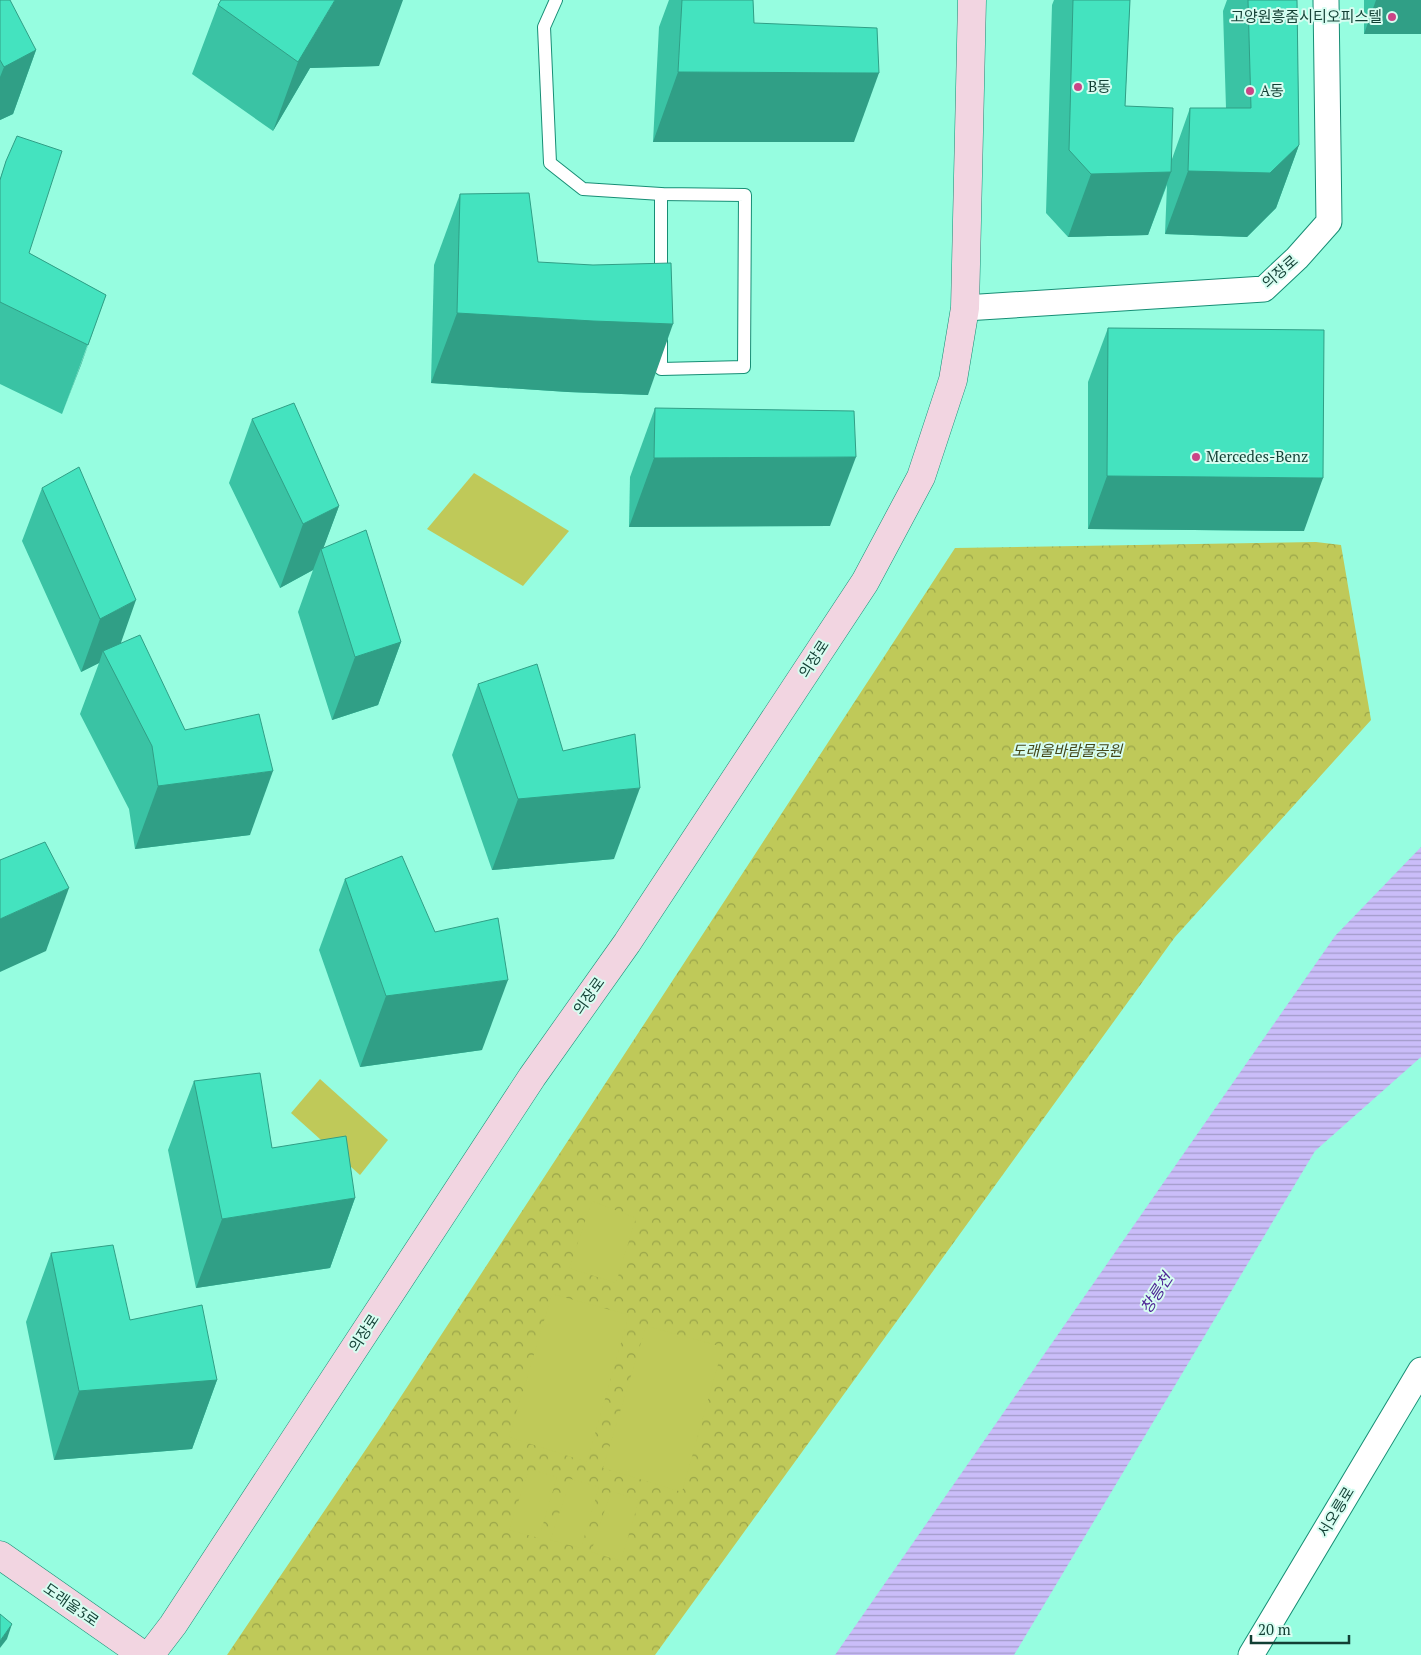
<svg xmlns="http://www.w3.org/2000/svg" width="1421" height="1655" viewBox="0 0 1421 1655" font-family="'PT Serif','Noto Sans KR',serif">
<style>
.park{fill:url(#park-crowns)}
.pitch{fill:#bfc959}
.water{fill:url(#water-rules)}
.lines{fill:none;stroke-linecap:round;stroke-linejoin:round}
.lane-casing{stroke:#178e75;stroke-width:14}
.street-casing{stroke:#178e75;stroke-width:27}
.secondary-casing{stroke:#178e75;stroke-width:29}
.lane{stroke:#fff;stroke-width:12}
.street{stroke:#fff;stroke-width:25}
.secondary{stroke:#f2d5e1;stroke-width:28}
.wall{fill:#3ac3a4}
.shaded-wall{fill:#309f86}
.building{fill:#44e3bf;stroke:#309f86}
.poi-dot{fill:#ca4586;stroke:#d7fdf1;stroke-width:2}
.labels{text-anchor:middle;stroke-width:4;stroke-linejoin:round;paint-order:stroke}
.poi-label{font-size:15px;fill:#123f34;stroke:#d7fdf1;text-anchor:start}
.street-label{font-size:15px;fill:#123f34;stroke:#d7fdf1}
.park-label{font-size:15px;font-style:italic;fill:#434718;stroke:#d7fdf1}
.water-label{font-size:16px;font-style:italic;fill:#4f2696;stroke:#d7fdf1}
</style>
<defs>
<pattern id="park-crowns" width="20" height="18" patternUnits="userSpaceOnUse" patternTransform="scale(1.25)"><rect width="20" height="18" fill="#bfc959"/><path d="M2 6a3 3 0 1 1 6 0M12 15a3 3 0 1 1 6 0" fill="none" stroke="#9aa54a"/></pattern>
<pattern id="water-rules" width="6" height="5" patternUnits="userSpaceOnUse" patternTransform="scale(1.25)"><rect width="6" height="5" fill="#cabdf9"/><path d="M0 2.5h6" fill="none" stroke="#a39bca"/></pattern>
</defs>
<rect width="100%" height="100%" fill="#96fde0"/>
<path class="park" d="M1316 542 1341 545 1371 720 1175 937 655 1655H227L383 1424 955 548Z"/>
<g class="pitch">
<path d="M474 473 569 531 523 586 427 529Z"/>
<path d="M320 1079 388 1140 360 1175 291 1113Z"/>
<path d="M592 1201 636 1218 616 1283 569 1268Z"/>
<path d="M552 1294 629 1315 587 1462 509 1437Z"/>
<path d="M646 1326 723 1347 682 1492 603 1468Z"/>
<path d="M529 1469 557 1477 539 1538 509 1530Z"/>
<path d="M571 1479 599 1487 581 1548 550 1540Z"/>
<path d="M611 1491 639 1500 621 1561 591 1552Z"/>
</g>
<path class="water" d="M1421 847V1057L1315 1151 1014 1655H835L1335 936Z"/>
<g class="lines">
<defs>
<g id="lane">
<path d="M556 0 544 27 550 163 583 189 661 194 745 195 744 367 661 369V341"/>
<path d="M661 194V279"/>
</g>
<g id="street">
<path d="M965 308 1264 289 1297 258 1329 222 1326 0"/>
<path d="M1251 1655 1421 1370"/>
</g>
<g id="secondary">
<path d="M0 1555 143 1655"/>
<path d="M150 1655 173 1625 532 1077 627 943 865 582 921 477 953 380 965 308 972 0"/>
</g>
</defs>
<use href="#lane" class="lane-casing"/>
<use href="#street" class="street-casing"/>
<use href="#secondary" class="secondary-casing"/>
<use href="#lane" class="lane"/>
<use href="#street" class="street"/>
<use href="#secondary" class="secondary"/>
</g>
<g class="wall">
<path d="M0 0 36 50 13 114 0 120Z"/>
<path d="M669 0H753L754 23 854 142H653L659 27Z"/>
<path d="M1054 0H1130L1125 106 1172 159 1190 108H1226L1223 11 1227 0H1297L1299 145 1276 208 1247 237 1165 234 1167 185 1148 235 1068 237 1046 213 1052 5Z"/>
<rect x="1364" y="0" width="57" height="34"/>
<path d="M218 5 379 66 310 68 273 131 192 74Z"/>
<path d="M6 161 29 253 106 295 62 414 0 384V179Z"/>
<path d="M460 194 538 262 648 395 568 392 431 383 434 265Z"/>
<path d="M1108 328 1304 531 1088 529V382Z"/>
<path d="M655 408 830 526 629 527 630 477Z"/>
<path d="M252 419 339 506 323 548 401 642 378 705 332 720 298 612 313 570 280 588 229 483Z"/>
<path d="M42 488 121 643 185 730 250 835 135 849 129 809 80 714 99 663 81 672 22 541Z"/>
<path d="M478 684 563 751 614 859 492 870 452 755Z"/>
<path d="M345 879 435 932 482 1050 360 1067 319 950Z"/>
<path d="M194 1081 272 1148 355 1198 330 1268 196 1288 168 1150Z"/>
<path d="M51 1253 130 1320 217 1380 192 1449 54 1460 26 1322Z"/>
</g>
<g class="shaded-wall">
<path d="M335 0H403L379 66 310 68 273 131 298 62Z"/>
<path d="M1376 0H1421V34H1364Z"/>
<path d="M36 50 13 114 0 120V77L4 67Z"/>
<path d="M678 72 879 73 854 142H653Z"/>
<path d="M1299 145 1276 208 1247 237 1165 234 1188 171Z"/>
<path d="M1171 172 1148 235 1068 237 1091 174Z"/>
<path d="M106 295 81 365 62 414 88 345Z"/>
<path d="M457 313 673 324 648 395 568 392 431 383Z"/>
<path d="M856 457 830 526 629 527 654 458Z"/>
<path d="M1107 476 1323 478 1304 531 1088 529Z"/>
<path d="M339 506 322 552 321 549 313 570 280 588 303 524Z"/>
<path d="M136 600 117 654 103 651 99 663 81 672 100 619Z"/>
<path d="M401 642 378 705 332 720 355 657Z"/>
<path d="M273 771 250 835 135 849 158 786Z"/>
<path d="M640 788 614 859 492 870 518 799Z"/>
<path d="M69 888 46 951 0 972V919Z"/>
<path d="M508 980 482 1050 360 1067 386 996Z"/>
<path d="M355 1198 330 1268 196 1288 222 1219Z"/>
<path d="M217 1380 192 1449 54 1460 79 1391Z"/>
<path d="M12 1624 7 1639 0 1648V1641Z"/>
</g>
<g class="building">
<path d="M0 0H10L36 50 4 67 0 60Z"/>
<path d="M221 0H335L298 62 218 5Z"/>
<path d="M682 0H753L754 23 877 28 879 73 678 72Z"/>
<path d="M1073 0H1130L1125 106 1173 108 1171 172 1091 174 1069 150Z"/>
<path d="M1248 0H1297L1299 145 1270 173 1188 171 1190 108H1251Z"/>
<path d="M17 136 62 151 29 253 106 295 88 345 0 302V180L6 161Z"/>
<path d="M529 193 538 262 593 265 671 263 673 324 593 321 457 313 460 194Z"/>
<path d="M1108 328 1324 330 1323 478 1107 476Z"/>
<path d="M294 403 339 506 303 524 252 419Z"/>
<path d="M655 408 854 411 856 457 654 458Z"/>
<path d="M79 467 136 600 100 619 42 488Z"/>
<path d="M366 530 401 642 355 657 321 549Z"/>
<path d="M140 635 185 730 259 714 273 771 158 786 152 746 103 651Z"/>
<path d="M537 664 563 751 635 734 640 788 518 799 478 684Z"/>
<path d="M45 842 69 888 0 919V860Z"/>
<path d="M402 856 435 932 498 918 508 980 386 996 345 879Z"/>
<path d="M260 1073 272 1148 346 1136 355 1198 222 1219 194 1081Z"/>
<path d="M113 1245 130 1320 202 1305 217 1380 79 1391 51 1253Z"/>
<path d="M0 1614 12 1624 0 1641Z"/>
</g>
<g class="poi-dot">
<circle cx="1392" cy="17" r="5"/>
<circle cx="1078" cy="87" r="5"/>
<circle cx="1250" cy="91" r="5"/>
<circle cx="1196" cy="457" r="5"/>
</g>
<g class="labels">
<g class="poi-label">
<text x="1382" y="22" text-anchor="end">고양원흥줌시티오피스텔</text>
<text x="1088" y="92">B동</text>
<text x="1260" y="96">A동</text>
<text x="1206" y="462">Mercedes-Benz</text>
</g>
<g class="street-label">
<text transform="translate(1280 272) rotate(-41)" y="5">의장로</text>
<text transform="translate(814 659) rotate(-57)" y="5">의장로</text>
<text transform="translate(589 996) rotate(-54)" y="5">의장로</text>
<text transform="translate(364 1333) rotate(-57)" y="5">의장로</text>
<text transform="translate(1336 1512) rotate(-59)" y="5">서오릉로</text>
<text transform="translate(71 1605) rotate(35)" y="5">도래울3로</text>
</g>
<g class="park-label">
<text x="1067" y="756">도래울바람물공원</text>
</g>
<g class="water-label">
<text transform="translate(1156 1293) rotate(-57)" y="6">창릉천</text>
</g>
</g>
<path d="M1251 1635v8h98v-8" fill="none" stroke="#123f34" stroke-width="2.5"/>
<text x="1258" y="1635" font-size="15" fill="#123f34" stroke="#d7fdf1" stroke-width="4" paint-order="stroke">20 m</text>
</svg>
